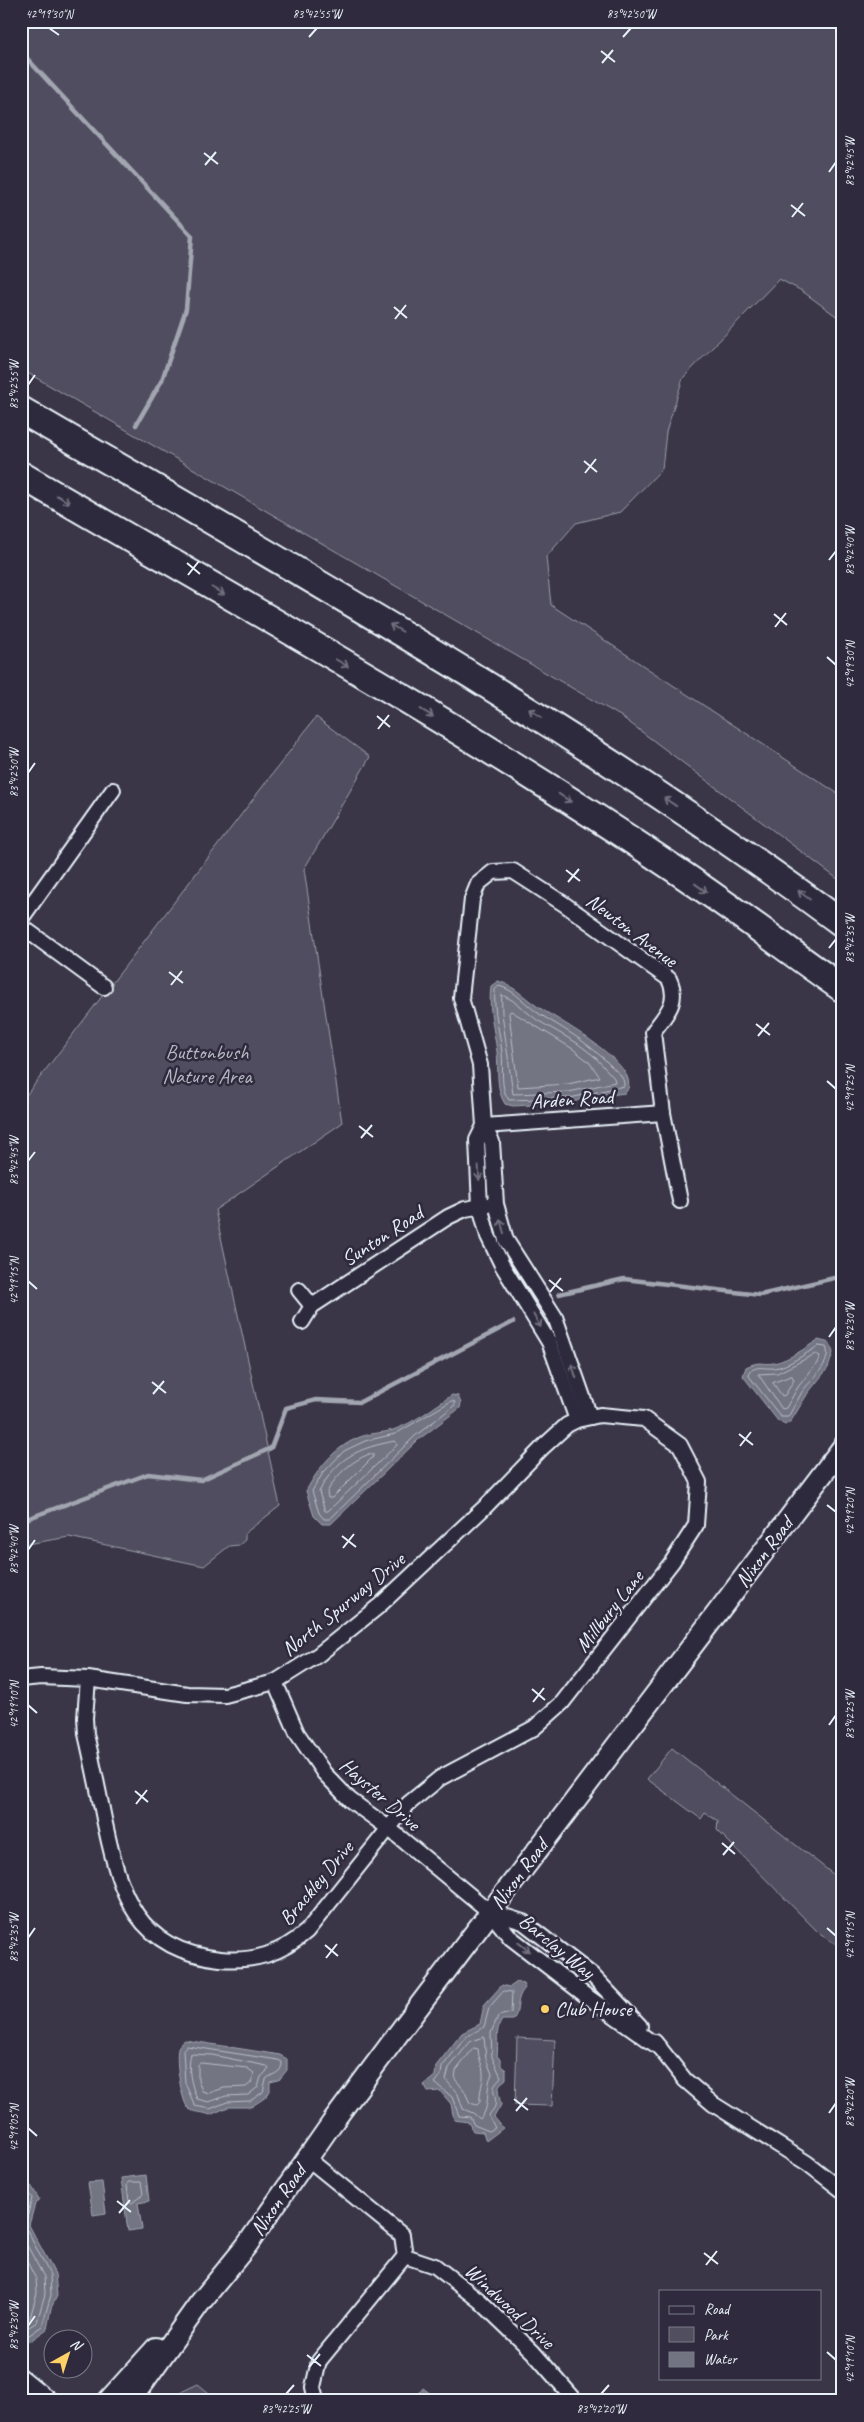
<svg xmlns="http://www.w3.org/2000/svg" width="864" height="2422" viewBox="0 0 864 2422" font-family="Caveat,sans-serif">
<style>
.green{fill:#504e5f;stroke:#9ca0ac}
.water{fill:#737482;stroke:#a2a6b1}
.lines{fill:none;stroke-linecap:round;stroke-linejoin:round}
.shore{stroke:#b9bfc9;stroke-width:1}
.stream{stroke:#a2a6b1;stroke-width:4.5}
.street-casing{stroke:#e8f1f8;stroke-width:18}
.secondary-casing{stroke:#e8f1f8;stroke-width:24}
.highway-casing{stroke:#e8f1f8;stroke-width:30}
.street{stroke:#2f2a3d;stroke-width:14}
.secondary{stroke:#2f2a3d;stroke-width:20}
.highway{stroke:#2f2a3d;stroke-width:26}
.oneway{stroke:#70707e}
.ticks{fill:none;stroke:#e8f1f8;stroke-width:2}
.poi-dot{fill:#ffd166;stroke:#2f2a3d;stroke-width:2}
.labels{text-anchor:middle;stroke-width:5;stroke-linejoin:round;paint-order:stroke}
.street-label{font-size:21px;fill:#e8f1f8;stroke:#2f2a3d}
.park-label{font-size:21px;fill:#b3b8c2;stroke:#2f2a3d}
.poi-label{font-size:21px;fill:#e8f1f8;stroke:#2f2a3d;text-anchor:start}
.neatline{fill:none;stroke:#e8f1f8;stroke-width:2}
.ticks-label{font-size:12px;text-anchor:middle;fill:#e8f1f8}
</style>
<rect width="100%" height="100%" fill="#3a3648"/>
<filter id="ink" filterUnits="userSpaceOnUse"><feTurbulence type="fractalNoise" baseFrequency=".02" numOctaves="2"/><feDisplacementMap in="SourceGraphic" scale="10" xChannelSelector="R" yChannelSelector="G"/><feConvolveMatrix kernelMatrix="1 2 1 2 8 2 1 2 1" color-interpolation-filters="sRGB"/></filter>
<g filter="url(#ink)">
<g class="green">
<path d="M21 21H843V321L802 291 779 279 683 378 666 432 662 469 620 512 576 523 546 557 551 605 843 797V883L622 717 21 369Z"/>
<path d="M316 717 370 757 304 869 342 1123 215 1210 280 1506 245 1533V1540L239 1545 229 1546 204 1566 69 1537 21 1545V1102Z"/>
<path d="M672 1748 843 1882V1948L821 1935 717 1830 718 1821 705 1813 701 1819 647 1779Z"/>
<path d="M517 2038 555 2040 552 2106 515 2105Z"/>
<path d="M198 2384 214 2397 213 2401H162Z"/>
</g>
<g class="water">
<path d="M498 981C516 986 527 1001 543 1010 559 1020 648 1069 625 1093L581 1099 572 1103 513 1106 505 1104C495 1088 499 1070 497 1052 494 1029 488 1008 491 986Z"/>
<path d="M818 1340 830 1343 833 1353 828 1368 808 1393 791 1421 785 1425 778 1421 743 1376 746 1367C761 1360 761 1365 774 1363 789 1360 805 1348 818 1340Z"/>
<path d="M452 1395 458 1396 461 1403 460 1408 418 1440 331 1524H322L314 1516 306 1491C319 1467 336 1445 363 1436 372 1433 383 1433 393 1430 414 1423 434 1407 452 1395Z"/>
<path d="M517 1982 523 1984 525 1988C514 2000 521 2010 513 2020H502C494 2032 499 2043 497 2056L501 2060V2066L506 2070V2079L500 2084 498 2091 501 2105 494 2117 503 2128 486 2141 483 2132 473 2131 468 2122 454 2120 451 2104 440 2091 428 2092 424 2085 435 2076 436 2066 462 2033 480 2024 484 2005 502 1985 510 1987Z"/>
<path d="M185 2040 280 2055 287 2059V2070L279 2080 270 2082V2091L266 2097 251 2107H228L210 2115C204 2112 192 2113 188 2108 181 2100 174 2055 179 2046 181 2043 182 2042 185 2040Z"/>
<path d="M146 2175 149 2201 138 2203 142 2229 128 2231 121 2178Z"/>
<path d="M21 2177 32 2187 39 2199 35 2204 29 2225 55 2274 57 2296 51 2308 47 2329 30 2341 21 2343Z"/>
<path d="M102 2182 106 2213 93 2215 88 2183Z"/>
<path d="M423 2388 440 2401H414Z"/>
</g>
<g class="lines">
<g class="shore">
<path d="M499 986C516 990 526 1006 541 1015 566 1030 589 1043 610 1065 616 1071 625 1077 624 1086L570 1098 509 1100C499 1087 504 1068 502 1053 500 1032 493 1011 495 990Z"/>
<path d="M502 995 512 1000 537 1020 577 1043 594 1056 614 1078 615 1082 569 1092 513 1094 502 1013Z"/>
<path d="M511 1011 573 1049 589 1062 600 1077 568 1084 518 1087 509 1014Z"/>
<path d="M818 1346 826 1347C833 1363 810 1380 802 1392 797 1400 793 1409 788 1417H781L749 1376 750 1371C759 1365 764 1369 774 1368 789 1366 805 1354 818 1346Z"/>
<path d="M816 1354 820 1356 817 1363 798 1387 786 1408 782 1409 758 1374 777 1373Z"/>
<path d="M792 1376 794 1380 785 1395 782 1396 773 1383Z"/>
<path d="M452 1401 455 1402V1405L415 1436 330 1519H324L319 1513 312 1491 323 1473 344 1451 365 1441 395 1434Z"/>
<path d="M395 1441 397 1445 328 1511H325L319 1492C337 1457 358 1448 395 1441Z"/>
<path d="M369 1454H373V1457L332 1498H328L327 1492C337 1474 350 1462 369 1454Z"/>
<path d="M504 1991 512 1992 511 2013 498 2016 491 2033 492 2057 501 2077C487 2091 498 2093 495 2106 494 2110 490 2112 489 2116L495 2128 489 2131 474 2125 470 2117 459 2116 452 2097 435 2083 441 2075 442 2067 466 2037 484 2027 489 2008Z"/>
<path d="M484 2037 486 2059 492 2074C484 2089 492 2107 480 2119L473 2113 463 2109 458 2094 446 2080 449 2068 470 2042Z"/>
<path d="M187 2046 278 2060 282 2062C282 2074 273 2073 266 2079L263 2092 250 2101 227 2102 210 2109 195 2106 185 2083 183 2050Z"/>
<path d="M474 2048 478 2049C478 2058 483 2065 483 2073 484 2081 479 2091 480 2102L477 2105 470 2103 464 2090 455 2079 456 2071Z"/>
<path d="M191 2054 212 2055 267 2066 269 2069 261 2077 258 2087 248 2095 226 2096 209 2102 197 2099C191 2085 187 2068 191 2054Z"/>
<path d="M201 2063 247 2068 254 2073 251 2083 246 2087 224 2088 209 2093 202 2091 198 2080V2065Z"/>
<path d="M129 2182H141L143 2194 132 2203 129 2201 127 2185Z"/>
<path d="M21 2184 32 2198 25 2226 50 2275 51 2295 42 2326 28 2336 21 2338"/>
<path d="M21 2234 44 2277 45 2294 37 2322 21 2332"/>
<path d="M21 2250 36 2279 37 2293 30 2318 21 2324"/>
</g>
<g class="stream">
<path d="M21 52 192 236 186 309 162 380 136 425"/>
<path d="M559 1294 624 1279 760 1295 843 1276"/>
<path d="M21 1521 148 1474 201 1480 271 1448 286 1408 316 1400 360 1402 513 1322"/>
</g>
<defs>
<g id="street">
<path d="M21 919 113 790"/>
<path d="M21 926 104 987"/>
<path d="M484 1126 477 1140 480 1206 488 1236 502 1265 549 1342 577 1420"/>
<path d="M484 1126 663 1113"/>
<path d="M299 1290 312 1306"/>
<path d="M302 1322 312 1306 448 1217 465 1209 488 1205"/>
<path d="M590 1417 555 1317 506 1240 496 1204 492 1142 484 1126 480 1065 461 998 472 899 478 884 493 872 513 871 564 904 669 979C680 1002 666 1014 653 1032L663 1113 680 1201"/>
<path d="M21 1679 41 1677 88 1679 187 1694 225 1695 275 1682 318 1655 379 1606 486 1506 543 1447 567 1425 577 1420 600 1415 644 1419 680 1445 699 1482 696 1525 672 1562 562 1703 534 1728 440 1778 408 1804 307 1931C281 1954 254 1962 220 1959 136 1950 120 1894 105 1824 99 1794 93 1764 86 1734L85 1718 88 1679"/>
<path d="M275 1682 297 1733 324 1773 350 1800 387 1827 490 1912 511 1938 585 1995 660 2048"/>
<path d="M491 1912 523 1922 592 1975 640 2026"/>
<path d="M655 2042 685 2080 713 2104 807 2163 843 2191"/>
<path d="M307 2158 402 2235 405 2256 435 2266 480 2301 533 2352 576 2401"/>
<path d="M316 2401 313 2387 319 2361 405 2256"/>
</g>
<g id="secondary">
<path d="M21 2380 47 2401"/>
<path d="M108 2401 156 2348"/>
<path d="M130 2401 199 2304 247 2245 332 2123 404 2026 843 1447"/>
</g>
<g id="highway">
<path d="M21 410C301 573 583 731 843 924"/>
<path d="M21 475C237 601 457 723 664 862 725 902 783 947 843 989"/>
</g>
</defs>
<use href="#street" class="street-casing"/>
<use href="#secondary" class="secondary-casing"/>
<use href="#highway" class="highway-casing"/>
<use href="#street" class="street"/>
<use href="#secondary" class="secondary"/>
<use href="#highway" class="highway"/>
</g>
<defs><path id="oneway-shaft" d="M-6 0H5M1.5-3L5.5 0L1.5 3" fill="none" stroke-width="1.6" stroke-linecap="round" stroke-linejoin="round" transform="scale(1.25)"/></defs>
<g class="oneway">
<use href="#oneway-shaft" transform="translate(63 499) rotate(30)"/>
<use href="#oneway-shaft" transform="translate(218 591) rotate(30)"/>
<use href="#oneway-shaft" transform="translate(396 628) rotate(-150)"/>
<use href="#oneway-shaft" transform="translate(342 663) rotate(30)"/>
<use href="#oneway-shaft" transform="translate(427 713) rotate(31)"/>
<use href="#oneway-shaft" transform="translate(535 713) rotate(-148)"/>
<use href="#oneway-shaft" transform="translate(565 798) rotate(33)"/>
<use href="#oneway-shaft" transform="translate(670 802) rotate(-146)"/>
<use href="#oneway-shaft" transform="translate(701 888) rotate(36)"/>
<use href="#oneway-shaft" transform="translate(804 895) rotate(-143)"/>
<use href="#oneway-shaft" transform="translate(479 1173) rotate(87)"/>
<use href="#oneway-shaft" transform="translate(502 1226) rotate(-105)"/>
<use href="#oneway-shaft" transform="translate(537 1321) rotate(61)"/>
<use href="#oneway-shaft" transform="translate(574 1371) rotate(-108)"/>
<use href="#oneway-shaft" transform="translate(524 1947) rotate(38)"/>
</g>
</g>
<path class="ticks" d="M49 28 59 35M309 37 317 28M623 37 631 28M601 51 615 62M602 63 613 50M204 153 218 164M205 165 216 152M829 172 836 162M791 205 805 216M792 217 803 203M394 307 407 318M395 319 406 305M28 385 35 375M584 461 597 472M585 473 596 459M829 560 836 551M187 563 200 574M188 575 199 561M774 614 787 625M775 627 786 613M827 657 836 665M377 716 390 727M378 729 389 715M28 773 35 763M566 870 580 881M568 882 579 869M829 948 836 939M169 972 183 983M171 985 182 971M756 1024 770 1035M758 1036 769 1023M827 1081 836 1089M359 1126 373 1137M361 1138 372 1125M28 1161 35 1152M549 1280 563 1291M28 1281 37 1289M550 1292 561 1278M829 1337 836 1327M152 1382 166 1393M153 1394 164 1381M739 1434 753 1445M740 1446 751 1432M827 1505 836 1512M342 1536 356 1547M343 1548 354 1534M28 1550 35 1540M532 1689 545 1700M533 1702 544 1688M28 1705 37 1713M829 1725 836 1715M135 1791 148 1802M136 1804 147 1790M722 1843 735 1854M723 1855 734 1842M827 1928 836 1936M28 1938 35 1928M325 1945 338 1956M326 1958 337 1944M514 2099 528 2110M516 2111 527 2098M829 2113 836 2103M28 2128 37 2136M117 2201 131 2212M119 2213 130 2200M704 2253 718 2264M706 2265 717 2251M28 2326 35 2316M827 2352 836 2360M307 2355 321 2366M309 2367 320 2354M286 2394 294 2385M601 2394 609 2385"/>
<circle class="poi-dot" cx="545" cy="2009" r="5"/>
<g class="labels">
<g class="street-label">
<text transform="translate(632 930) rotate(37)" y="7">Newton Avenue</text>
<text transform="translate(572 1099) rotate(-4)" y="7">Arden Road</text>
<text transform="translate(382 1236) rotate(-33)" y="7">Sunton Road</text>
<text transform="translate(764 1552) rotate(-53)" y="7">Nixon Road</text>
<text transform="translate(343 1604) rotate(-39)" y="7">North Spurway Drive</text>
<text transform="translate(609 1611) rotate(-52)" y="7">Millbury Lane</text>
<text transform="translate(380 1794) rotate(41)" y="7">Hayster Drive</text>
<text transform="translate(519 1874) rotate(-53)" y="7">Nixon Road</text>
<text transform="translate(316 1883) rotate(-50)" y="7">Brackley Drive</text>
<text transform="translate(557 1946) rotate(39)" y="7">Barclay Way</text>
<text transform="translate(278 2200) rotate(-55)" y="7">Nixon Road</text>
<text transform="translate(510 2306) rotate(43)" y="7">Windwood Drive</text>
</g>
<g class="park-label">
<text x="207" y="1059">Buttonbush<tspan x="207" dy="24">Nature Area</tspan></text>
</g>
<g class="poi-label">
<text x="555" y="2016">Club House</text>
</g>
</g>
<rect width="864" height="2422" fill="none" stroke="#2f2a3d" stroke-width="55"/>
<rect x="659" y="2290" width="162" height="90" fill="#2f2a3d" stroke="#797a88"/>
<rect x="669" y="2306" width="25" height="8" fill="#2f2a3d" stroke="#797a88"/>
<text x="704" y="2314" font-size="15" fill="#e8f1f8">Road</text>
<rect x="669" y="2327" width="25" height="15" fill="#504e5f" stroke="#797a88"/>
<text x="704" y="2340" font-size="15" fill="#e8f1f8">Park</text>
<rect x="669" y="2352" width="25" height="15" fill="#737482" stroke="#797a88"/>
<text x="704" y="2364" font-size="15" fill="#e8f1f8">Water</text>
<g transform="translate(68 2354) rotate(39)"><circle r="24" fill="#2f2a3d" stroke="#797a88"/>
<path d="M0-4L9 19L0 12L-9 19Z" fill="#ffd166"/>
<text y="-8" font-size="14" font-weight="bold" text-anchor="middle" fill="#e8f1f8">N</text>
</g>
<rect x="28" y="28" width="808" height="2366" class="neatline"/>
<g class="ticks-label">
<text x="49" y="18">42°19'30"N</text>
<text x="317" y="18">83°42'55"W</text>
<text x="631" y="18">83°42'50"W</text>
<text transform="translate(850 162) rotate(-90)" y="4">83°42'45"W</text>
<text transform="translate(14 385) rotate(-90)" y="4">83°42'55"W</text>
<text transform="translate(850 551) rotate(-90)" y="4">83°42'40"W</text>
<text transform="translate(850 665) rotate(-90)" y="4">42°19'30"N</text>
<text transform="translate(14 773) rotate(-90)" y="4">83°42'50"W</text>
<text transform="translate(850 939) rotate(-90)" y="4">83°42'35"W</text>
<text transform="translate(850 1089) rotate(-90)" y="4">42°19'25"N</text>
<text transform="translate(14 1161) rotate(-90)" y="4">83°42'45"W</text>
<text transform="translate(14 1281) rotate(-90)" y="4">42°19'15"N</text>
<text transform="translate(850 1327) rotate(-90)" y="4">83°42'30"W</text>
<text transform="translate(850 1512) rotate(-90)" y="4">42°19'20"N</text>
<text transform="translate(14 1550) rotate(-90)" y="4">83°42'40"W</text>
<text transform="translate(14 1705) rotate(-90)" y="4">42°19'10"N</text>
<text transform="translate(850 1715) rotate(-90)" y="4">83°42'25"W</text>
<text transform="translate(850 1936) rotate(-90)" y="4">42°19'15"N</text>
<text transform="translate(14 1938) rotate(-90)" y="4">83°42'35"W</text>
<text transform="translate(850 2103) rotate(-90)" y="4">83°42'20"W</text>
<text transform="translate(14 2128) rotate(-90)" y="4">42°19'05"N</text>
<text transform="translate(14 2326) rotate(-90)" y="4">83°42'30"W</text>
<text transform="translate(850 2360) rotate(-90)" y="4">42°19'10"N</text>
<text x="286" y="2413">83°42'25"W</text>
<text x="601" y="2413">83°42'20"W</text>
</g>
</svg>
